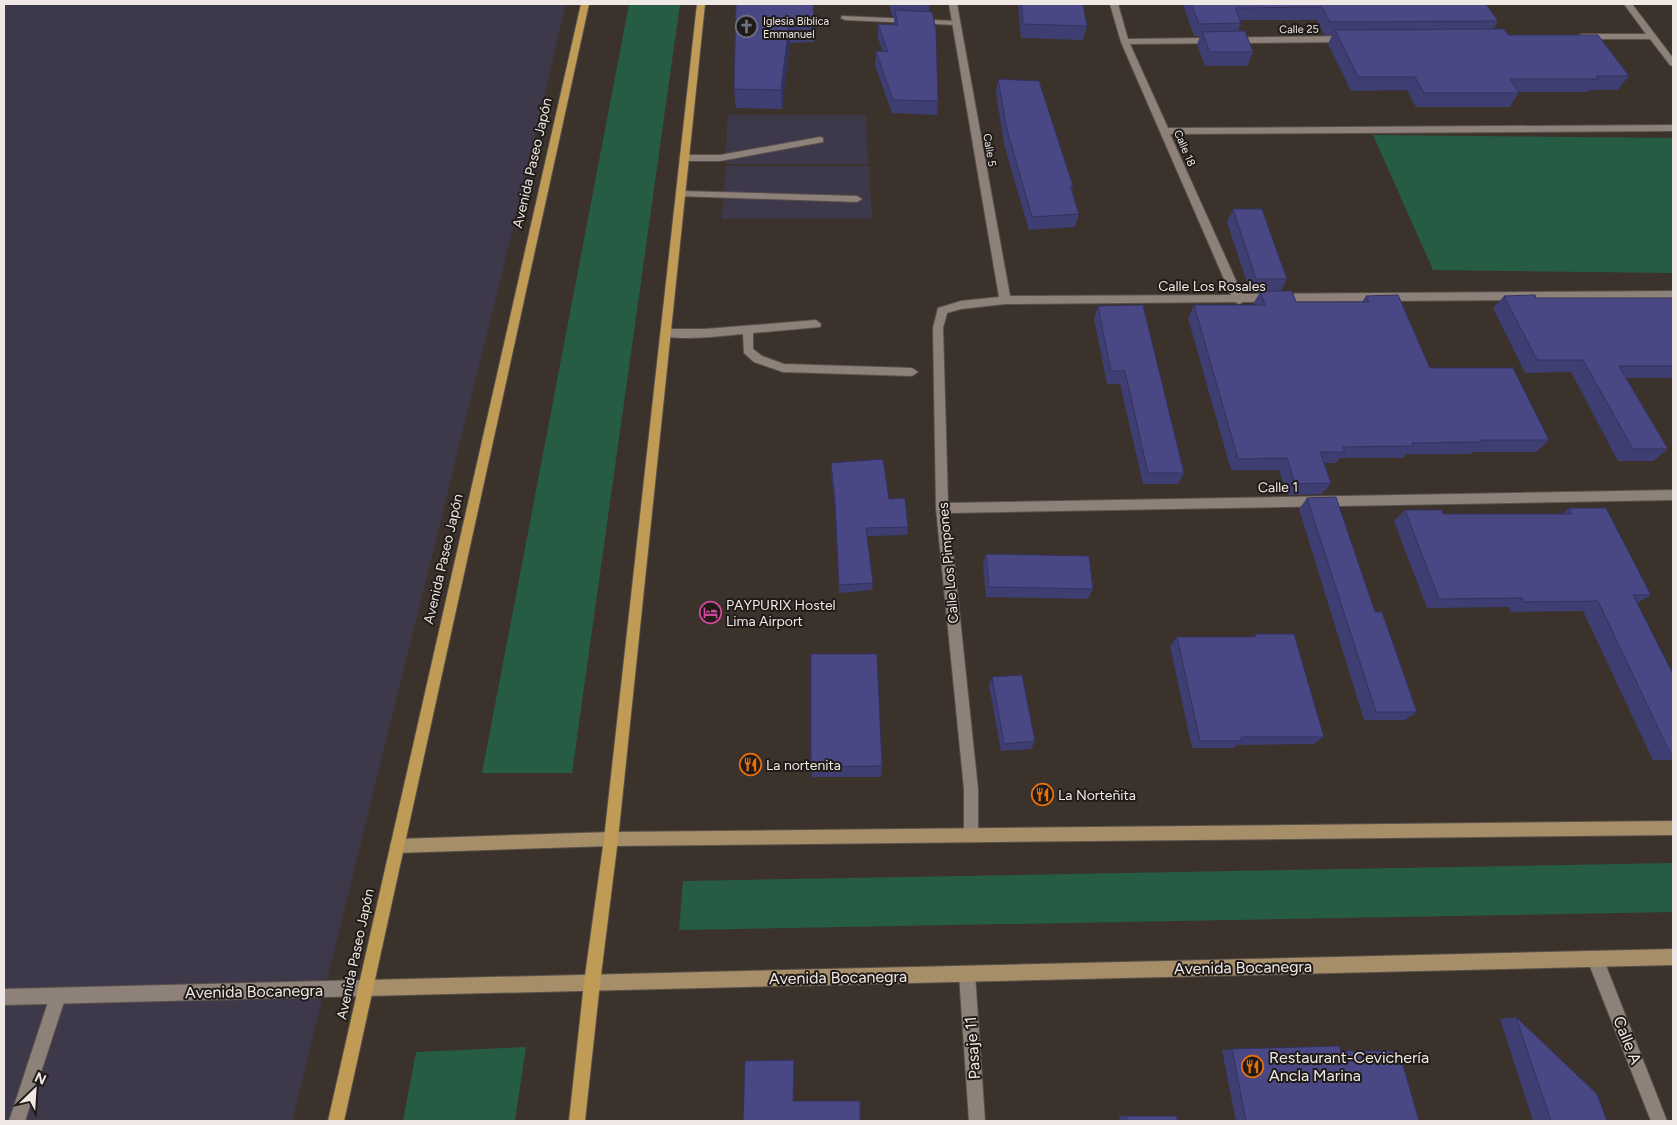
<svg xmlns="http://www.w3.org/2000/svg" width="1677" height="1125" viewBox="0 0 1677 1125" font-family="Figtree,sans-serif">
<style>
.industrial{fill:#3e394a}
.green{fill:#255c43}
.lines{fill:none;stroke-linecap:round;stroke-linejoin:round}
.service-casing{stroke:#58504a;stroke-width:2}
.minor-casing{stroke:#58504a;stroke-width:2}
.tertiary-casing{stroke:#58504a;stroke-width:2}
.secondary-casing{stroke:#58504a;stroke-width:2}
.primary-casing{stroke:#58504a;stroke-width:2}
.service{fill:#8d817a;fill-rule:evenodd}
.minor{fill:#8d817a;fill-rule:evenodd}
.tertiary{fill:#8d817a;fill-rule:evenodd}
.secondary{fill:#a68e68;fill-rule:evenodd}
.primary{fill:#bf9b56;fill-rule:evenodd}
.wall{fill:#3f3e72}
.shaded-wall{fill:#33325d}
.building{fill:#494885;stroke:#33325d}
.labels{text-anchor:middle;stroke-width:4;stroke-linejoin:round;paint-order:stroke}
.far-poi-label{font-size:11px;fill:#efe8e4;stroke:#201b18;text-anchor:start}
.far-street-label{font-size:11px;fill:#efe8e4;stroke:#201b18}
.street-label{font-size:14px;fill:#efe8e4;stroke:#201b18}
.poi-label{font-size:14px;fill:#efe8e4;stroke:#201b18;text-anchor:start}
.near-street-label{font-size:16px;fill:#efe8e4;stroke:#201b18}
.near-poi-label{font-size:16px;fill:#efe8e4;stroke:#201b18;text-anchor:start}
</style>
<rect width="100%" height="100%" fill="#3c322c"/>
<g class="industrial">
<path d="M4 4H566L513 228 292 1121H4Z"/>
<path d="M728 115H866L868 164H725Z"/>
<path d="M726 166H869L872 219H722Z"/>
</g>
<g class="green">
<path d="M629 4H680L572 773H482Z"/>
<path d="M1373 135 1673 138V273L1433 270Z"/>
<path d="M1673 863V912L679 930 683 881Z"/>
<path d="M526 1047 515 1121H403L416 1052Z"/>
</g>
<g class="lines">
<defs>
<g id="service">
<path d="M842 16 956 21 960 23 956 25 845 20 841 18Z"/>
<path d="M820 137 823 138V142L720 161H684L679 158 684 155H720Z"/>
<path d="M681 191 857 196 862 199 857 202 678 196 676 194Z"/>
<path d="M816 320 821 324 820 327 753 333V349L762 356 784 364 912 368 918 372 912 376 783 372 754 362 744 353 743 334C729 335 668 343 661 333L666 329H705Z"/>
<path d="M58 988 64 990 66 996 25 1121H9L50 996 52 990Z"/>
</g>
<g id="minor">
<path d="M949 4H957L1010 296 1231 295 1121 42 1110 4H1118L1128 39 1347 36 1351 39 1347 42 1130 44 1168 128 1673 125V131L1170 134 1242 294 1673 291V299L1243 302 1239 304 1235 302 1005 304 961 309 947 313 943 328 948 503 1673 490V500L949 513 978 789V835L976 840 971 842 966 840 964 835V789L936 508 933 328 938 308 961 301 999 297Z"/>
<path d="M1624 4H1632L1673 58V66L1670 65 1650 39H1579V35L1582 34H1646Z"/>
<path d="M1595 951 1601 953 1667 1121H1651L1587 959 1589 953Z"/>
<path d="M967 966 973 968 975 974 985 1121H969L959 974 961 968Z"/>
</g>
<path id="tertiary" d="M366 980 372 982 374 988 372 994 366 996 4 1005V989Z"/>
<g id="secondary">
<path d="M1673 821V835L611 846 397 853 392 851 390 846 392 841 397 839 611 832Z"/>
<path d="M1673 949V965L366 996 360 994 358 988 360 982 366 980Z"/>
</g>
<g id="primary">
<path d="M581 4H589L344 1121H328Z"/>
<path d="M697 4H705L618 839 600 983 585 1121H569L584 983 604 839Z"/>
</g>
</defs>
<use href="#service" class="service-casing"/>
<use href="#minor" class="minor-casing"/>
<use href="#tertiary" class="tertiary-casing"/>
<use href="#secondary" class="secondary-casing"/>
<use href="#primary" class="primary-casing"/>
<use href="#service" class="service"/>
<use href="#minor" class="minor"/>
<use href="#tertiary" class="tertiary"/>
<use href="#secondary" class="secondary"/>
<use href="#primary" class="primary"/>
</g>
<g class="wall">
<path d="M736 4 814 23V42L790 43 782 109 736 108 734 89Z"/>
<path d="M889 4H929V12L938 101 937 115 892 113 875 65 876 51 883 52 878 38V24L894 25V16H892Z"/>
<path d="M1018 4H1083L1087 26 1083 40 1021 38Z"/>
<path d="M1183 4H1486L1498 21 1493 29 1508 35 1629 76 1618 90H1590L1588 92H1519L1510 107H1416L1407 90 1351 91 1328 44 1332 35H1324L1317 20H1240L1241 23 1238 31 1253 52 1247 66H1205L1197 45 1200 36H1194Z"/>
<path d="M998 79 1073 186 1072 191 1079 214 1075 227 1029 230 1004 144 996 93Z"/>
<path d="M1233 209 1287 279 1281 291 1296 302H1362L1366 296 1430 368 1549 440 1536 452H1472L1470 454H1406L1403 458H1340L1336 463H1324L1331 483 1322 494 1287 495 1279 470H1231L1188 318 1194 305H1254L1253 304 1260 292H1250L1227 222Z"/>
<path d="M1504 296 1536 298H1673V378H1626L1668 449 1653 461H1618L1571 372 1525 373 1493 308Z"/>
<path d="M1098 306 1184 473 1178 484H1143L1120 384H1107L1094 318Z"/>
<path d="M831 463 908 527 907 535 867 536 873 583 872 590 839 593 835 509 831 471Z"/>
<path d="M1307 498 1375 612 1417 712 1405 720H1364L1299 509Z"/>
<path d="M1569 508 1651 595 1637 603 1673 674V760H1653L1583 611 1511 612 1509 607 1427 608 1394 521 1405 510 1443 514H1562Z"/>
<path d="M986 554 1093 589 1088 599 986 597 983 564Z"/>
<path d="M1255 634 1324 737 1314 744 1237 745 1233 748H1192L1170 646 1177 637H1253Z"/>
<path d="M992 677 1035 741 1031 749 1001 751 989 685Z"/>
<path d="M882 766 881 777H812L811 767Z"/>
<path d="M1516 1017 1607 1121H1533L1500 1019Z"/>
<path d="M1232 1049 1341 1051 1419 1121H1236L1222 1050Z"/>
<path d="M1119 1116H1177V1121H1120Z"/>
</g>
<g class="shaded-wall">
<path d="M789 24 790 43 782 109 781 90Z"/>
<path d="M794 1060 795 1061 794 1101H793Z"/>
</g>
<g class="building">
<path d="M736 4H813L814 23 789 24 781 90 734 89Z"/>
<path d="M1022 4H1083L1087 26 1023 24Z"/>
<path d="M1191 4H1486L1498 21 1330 22 1322 7 1235 8 1241 23 1199 24Z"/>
<path d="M895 10 932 12 936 30 938 101 893 100 876 51 888 52 878 24 898 25Z"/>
<path d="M1504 29 1508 35H1598L1629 76H1597L1598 79H1510L1519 93H1424L1415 77H1358L1335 30Z"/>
<path d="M1245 31 1253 52H1210L1202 32Z"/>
<path d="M998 79 1039 81 1073 186H1070L1079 214 1032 217 1007 130Z"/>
<path d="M1233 209H1262L1287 279H1256Z"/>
<path d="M1260 291H1292L1296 302H1369L1366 296 1398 295 1430 368H1513L1549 440H1480L1481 442 1412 443 1413 446 1343 447 1345 452H1320L1331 483 1295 484 1287 458 1238 459 1194 305H1265Z"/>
<path d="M1535 295 1536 298H1673V366H1619L1668 449H1633L1583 360H1537L1504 296Z"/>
<path d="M1143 305 1184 473H1148L1125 371H1111L1098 306Z"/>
<path d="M883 459 889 499 905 498 908 527 866 528 873 583 839 585 835 501 831 463Z"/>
<path d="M1336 497 1375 612H1382L1417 712H1376L1307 498Z"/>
<path d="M1569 508H1606L1651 595H1633L1673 674V753H1670L1598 601 1524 602 1522 598 1439 599 1405 510H1442L1443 514H1572Z"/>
<path d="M986 554 1089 556 1093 589 989 587Z"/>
<path d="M1255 634H1294L1324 737H1241L1242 741H1200L1177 637H1256Z"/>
<path d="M811 654H877L882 766 811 767Z"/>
<path d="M1022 675 1035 741 1004 744 992 677Z"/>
<path d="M1516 1017 1597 1094 1607 1121H1551Z"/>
<path d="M1339 1046 1341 1051H1399L1419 1121H1246L1232 1049Z"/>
<path d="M794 1060 793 1101H860V1121H743L745 1061Z"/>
<path d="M1126 1116H1177V1121H1127Z"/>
</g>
<defs>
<symbol id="church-ring" viewBox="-11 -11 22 22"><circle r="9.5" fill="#201b18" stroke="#6b7280" stroke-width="1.5"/><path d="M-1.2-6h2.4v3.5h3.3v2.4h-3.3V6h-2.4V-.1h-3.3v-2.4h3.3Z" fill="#6b7280"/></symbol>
<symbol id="hotel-ring" viewBox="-11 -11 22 22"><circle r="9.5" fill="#201b18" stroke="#d1479c" stroke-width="1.5"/><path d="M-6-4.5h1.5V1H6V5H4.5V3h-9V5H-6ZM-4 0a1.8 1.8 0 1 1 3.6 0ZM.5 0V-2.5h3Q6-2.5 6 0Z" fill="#d1479c"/></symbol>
<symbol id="restaurant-ring" viewBox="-11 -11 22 22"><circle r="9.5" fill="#201b18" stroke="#e8710a" stroke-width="1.5"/><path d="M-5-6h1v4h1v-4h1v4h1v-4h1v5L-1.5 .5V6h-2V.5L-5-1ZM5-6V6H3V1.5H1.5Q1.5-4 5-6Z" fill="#e8710a"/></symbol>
</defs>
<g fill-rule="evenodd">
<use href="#church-ring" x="734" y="14" width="25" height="25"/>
<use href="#hotel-ring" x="698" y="600" width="25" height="25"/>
<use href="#restaurant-ring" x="738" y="752" width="25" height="25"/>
<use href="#restaurant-ring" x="1030" y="782" width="25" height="25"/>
<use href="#restaurant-ring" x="1240" y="1054" width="25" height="25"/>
</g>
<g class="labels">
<g class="far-poi-label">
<text x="763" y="25">Iglesia Bíblica<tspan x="763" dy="13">Emmanuel</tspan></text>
</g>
<g class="far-street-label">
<text transform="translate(1299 29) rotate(-1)" y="4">Calle 25</text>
<text transform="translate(1185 148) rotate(67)" y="4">Calle 18</text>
<text transform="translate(990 150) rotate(80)" y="4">Calle 5</text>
</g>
<g class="street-label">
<text transform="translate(532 163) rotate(-77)" y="5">Avenida Paseo Japón</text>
<text x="1212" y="291">Calle Los Rosales</text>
<text transform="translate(1278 487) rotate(-1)" y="5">Calle 1</text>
<text transform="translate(443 559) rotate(-77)" y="5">Avenida Paseo Japón</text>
<text transform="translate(948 563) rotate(-95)" y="5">Calle Los Pimpones</text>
<text transform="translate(355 954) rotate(-78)" y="5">Avenida Paseo Japón</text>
</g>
<g class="poi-label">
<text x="726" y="610">PAYPURIX Hostel<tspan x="726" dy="16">Lima Airport</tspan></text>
<text x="766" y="770">La nortenita</text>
<text x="1058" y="800">La Norteñita</text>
</g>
<g class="near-street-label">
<text transform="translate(1243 967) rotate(-1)" y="6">Avenida Bocanegra</text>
<text transform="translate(838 977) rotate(-1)" y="6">Avenida Bocanegra</text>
<text transform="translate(254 991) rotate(-1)" y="6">Avenida Bocanegra</text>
<text transform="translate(1628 1040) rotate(68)" y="6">Calle A</text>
<text transform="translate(972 1048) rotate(-94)" y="6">Pasaje 11</text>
</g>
<g class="near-poi-label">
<text x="1269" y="1063">Restaurant-Cevichería<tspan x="1269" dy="18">Ancla Marina</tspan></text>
</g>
</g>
<rect width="1677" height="1125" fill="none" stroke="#efe8e4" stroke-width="10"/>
<g transform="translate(35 1090) rotate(25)" stroke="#201b18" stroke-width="4" paint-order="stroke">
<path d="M0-4L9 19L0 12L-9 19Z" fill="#efe8e4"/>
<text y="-8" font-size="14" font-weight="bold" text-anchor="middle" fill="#efe8e4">N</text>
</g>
</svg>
